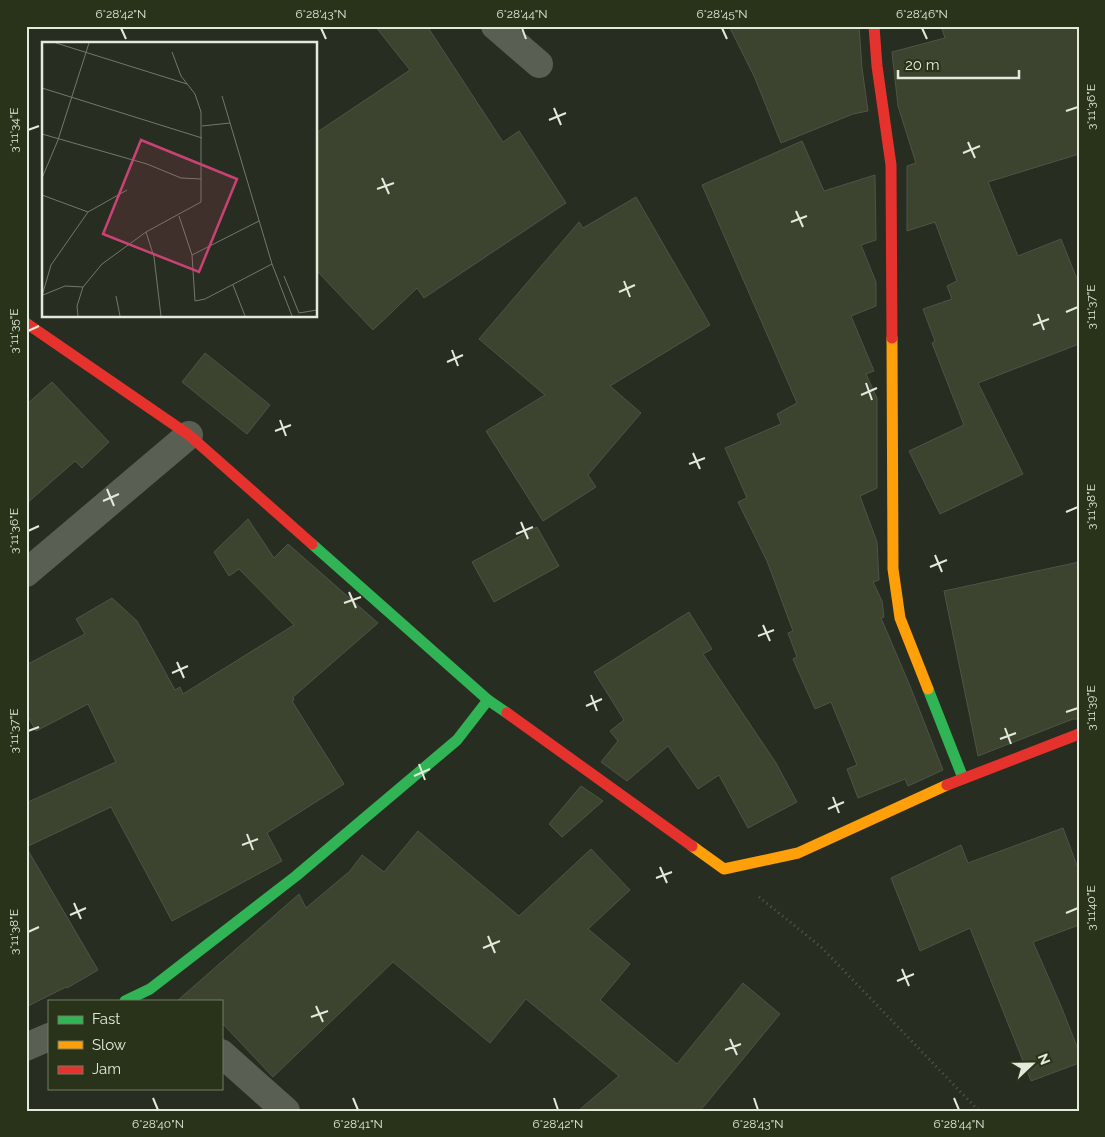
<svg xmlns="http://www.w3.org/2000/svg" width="1105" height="1137" viewBox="0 0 1105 1137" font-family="Raleway,sans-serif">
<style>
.building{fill:#3c442f;stroke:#4e5448}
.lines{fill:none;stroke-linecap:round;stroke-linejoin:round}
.path{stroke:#565a50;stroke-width:3;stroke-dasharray:1 4;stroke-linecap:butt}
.street{stroke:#595f52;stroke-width:28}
.fast{stroke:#30b455;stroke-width:11}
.slow{stroke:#ff9f0a;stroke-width:11}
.jam{stroke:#e5322d;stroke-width:11}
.ticks{fill:none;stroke:#e3eadb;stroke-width:2}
.inset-road{fill:none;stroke:#72796b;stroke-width:1}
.view{fill:#c94275;fill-opacity:0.15;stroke:#c94275;stroke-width:2.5}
.inset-edge{fill:none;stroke:#e3eadb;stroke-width:2.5}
.neatline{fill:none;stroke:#e3eadb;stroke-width:2}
.ticks-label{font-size:12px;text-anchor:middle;fill:#e3eadb}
</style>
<rect width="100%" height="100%" fill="#272d20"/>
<g class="building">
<path d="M375 26H427L503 142 519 131 566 203 424 298 417 288 373 330 316 270V133L410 70Z"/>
<path d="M729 26H859L862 68 868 111 853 114 781 143 754 76Z"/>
<path d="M941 26H1079V154L988 182 1018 256 1061 239 1079 284V344L978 383 1023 474 940 514 909 451 964 425 932 343 935 341 923 309 952 299 947 286 957 281 935 222 907 231V166L916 163 898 106 892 52 945 38Z"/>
<path d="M802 141 824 191 875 175 876 240 861 245 876 282V306L851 316 874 371 866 374 877 398V488L860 496 877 542 879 580 873 582 882 601 884 617 881 618 910 686 943 770 908 786 905 779 858 798 847 769 857 765 831 702 815 709 793 659 797 657 788 633 793 631 767 561 738 502 747 498 725 448 781 424 777 414 797 403 702 185Z"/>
<path d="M636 197 710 325 610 386 641 413 588 475 596 487 543 521 486 431 545 395 479 339 579 222 583 228Z"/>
<path d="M205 353 270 405 247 434 182 382Z"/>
<path d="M52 382 109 442 82 468 75 461 26 504V405Z"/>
<path d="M248 519 274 558 288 544 378 623 293 697 294 700 292 701 344 784 267 833 282 861 172 921 111 807 26 847V803L116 762 88 704 36 731 26 713V665L85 634 76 619 112 598 137 621 175 690 180 687 183 694 294 625 239 569 229 576 214 552Z"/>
<path d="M537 527 559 566 494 602 472 562Z"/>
<path d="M1079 562V719H1073L978 756 944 591Z"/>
<path d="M689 612 712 649 703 654 776 763 797 802 748 828 719 775 698 789 668 746 627 781 601 762 618 741 610 731 624 720 594 672Z"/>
<path d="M581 786 603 801 562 837 549 824Z"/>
<path d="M1063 828 1079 871V925L1033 942 1061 1006 1079 1052V1063L1031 1081 970 928 920 951 891 878 961 845 968 863Z"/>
<path d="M418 831 519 916 591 849 630 890 588 929 630 964 600 1000 677 1064 743 983 780 1014 700 1111H578L619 1076 526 999 490 1043 393 962 273 1077 221 1022V1001H177L299 894 306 908 350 871 362 855 384 872Z"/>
<path d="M26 847 98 970 67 988 66 987 26 1007Z"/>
</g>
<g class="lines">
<path class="path" d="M759 897 821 947 979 1111"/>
<g class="street">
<path d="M495 26 539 64"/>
<path d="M26 573 189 435"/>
<path d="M26 1047 49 1037"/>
<path d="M221 1053 286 1111"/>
</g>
<g class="fast">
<path d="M312 544 488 700 507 713"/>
<path d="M928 689 963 778"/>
<path d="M125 1001 150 989 296 876 457 740 488 700"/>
</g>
<g class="slow">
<path d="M892 338 893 569 900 618 928 689"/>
<path d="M692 846 724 869 798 853 947 785"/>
</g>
<g class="jam">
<path d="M874 26 877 66 891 165 892 338"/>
<path d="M26 323 189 435 312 544"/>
<path d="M507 713 692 846"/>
<path d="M947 785 1079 734"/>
</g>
</g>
<path class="ticks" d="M121 28 126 39M321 28 326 39M522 28 526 39M722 28 727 39M922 28 927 39M554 108 561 125M1066 111 1078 107M549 120 566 113M28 130 39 126M968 142 975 158M963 153 980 146M382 178 389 194M377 189 394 183M796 211 803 227M791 222 807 216M624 281 630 297M619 292 635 285M1066 312 1078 307M1038 314 1044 330M1033 325 1049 319M28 331 39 326M452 350 458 366M447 362 463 355M866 383 872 400M861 395 877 388M280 420 286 436M275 431 291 425M693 453 700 469M689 464 705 458M107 489 114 506M103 501 119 494M1066 512 1078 507M521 522 528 539M28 531 39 526M516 534 533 527M935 555 942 572M930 567 947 560M349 592 356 608M344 603 361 597M763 625 770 641M758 636 774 630M177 662 184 678M172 673 188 666M591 695 597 711M586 706 602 699M1066 712 1078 708M1005 728 1011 744M28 731 39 727M1000 739 1016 733M419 764 425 780M414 776 430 769M833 797 839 813M828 809 844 802M247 834 253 850M242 845 258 839M660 867 667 883M656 878 672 872M74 903 81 919M1066 913 1078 908M70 915 86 908M28 932 39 927M488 936 495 953M483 948 500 941M902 969 909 986M897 981 914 974M316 1006 323 1022M311 1017 328 1011M730 1039 737 1055M725 1050 741 1044M153 1098 158 1110M353 1098 358 1110M554 1098 558 1110M754 1098 758 1110M954 1098 959 1110"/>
<g transform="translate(42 42)">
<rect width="275" height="275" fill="#272d20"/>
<path class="inset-road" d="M14 1 145 42M0 46 160 96M180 54 230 222 250 274M160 84 188 81M0 92 105 122 139 136 159 137M0 136 16 98 47 1M0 153 46 170M137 174 150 213 153 259 163 257 230 222M104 190 112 215 119 274M150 213 217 179M242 234 257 271 275 268M191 243 203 274M1 253 23 244 41 245M0 254 9 223 46 170 85 148M74 254 78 274M36 274 35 264 41 245 60 222 104 190 159 160V70L153 52 139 34 130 10"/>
<path class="view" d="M99 98 195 137 157 230 61 192Z"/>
<rect width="275" height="275" class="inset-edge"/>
</g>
<rect width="1105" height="1137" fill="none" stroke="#28331a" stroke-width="55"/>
<rect x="48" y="1000" width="175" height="90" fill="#28331a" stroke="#737c67"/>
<rect x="58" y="1016" width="25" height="8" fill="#30b455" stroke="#737c67"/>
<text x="92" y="1024" font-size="15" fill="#e3eadb">Fast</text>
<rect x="58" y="1041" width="25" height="8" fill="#ff9f0a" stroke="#737c67"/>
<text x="92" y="1050" font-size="15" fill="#e3eadb">Slow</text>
<rect x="58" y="1066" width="25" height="8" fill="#e5322d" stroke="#737c67"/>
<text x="92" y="1074" font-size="15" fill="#e3eadb">Jam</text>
<g transform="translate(1032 1064) rotate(68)" stroke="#28331a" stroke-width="4" paint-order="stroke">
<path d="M0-4L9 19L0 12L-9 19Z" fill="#e3eadb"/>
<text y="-8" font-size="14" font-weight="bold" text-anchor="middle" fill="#e3eadb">N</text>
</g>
<path d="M898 70v8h121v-8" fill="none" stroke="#e3eadb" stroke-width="2.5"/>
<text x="905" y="70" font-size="15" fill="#e3eadb" stroke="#28331a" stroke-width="4" paint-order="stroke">20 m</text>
<rect x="28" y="28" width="1050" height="1082" class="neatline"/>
<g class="ticks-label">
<text x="121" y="18">6°28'42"N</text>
<text x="321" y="18">6°28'43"N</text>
<text x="522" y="18">6°28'44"N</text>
<text x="722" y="18">6°28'45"N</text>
<text x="922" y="18">6°28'46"N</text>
<text transform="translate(1091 107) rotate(-90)" y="4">3°11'36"E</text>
<text transform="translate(14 130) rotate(-90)" y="4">3°11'34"E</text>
<text transform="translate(1091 307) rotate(-90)" y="4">3°11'37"E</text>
<text transform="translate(14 331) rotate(-90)" y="4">3°11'35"E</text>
<text transform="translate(1091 507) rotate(-90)" y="4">3°11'38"E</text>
<text transform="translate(14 531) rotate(-90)" y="4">3°11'36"E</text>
<text transform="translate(1091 708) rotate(-90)" y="4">3°11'39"E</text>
<text transform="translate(14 731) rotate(-90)" y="4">3°11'37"E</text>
<text transform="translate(1091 908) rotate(-90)" y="4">3°11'40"E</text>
<text transform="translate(14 932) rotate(-90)" y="4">3°11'38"E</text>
<text x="158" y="1128">6°28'40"N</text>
<text x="358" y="1128">6°28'41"N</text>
<text x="558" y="1128">6°28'42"N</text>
<text x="758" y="1128">6°28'43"N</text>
<text x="959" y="1128">6°28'44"N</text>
</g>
</svg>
